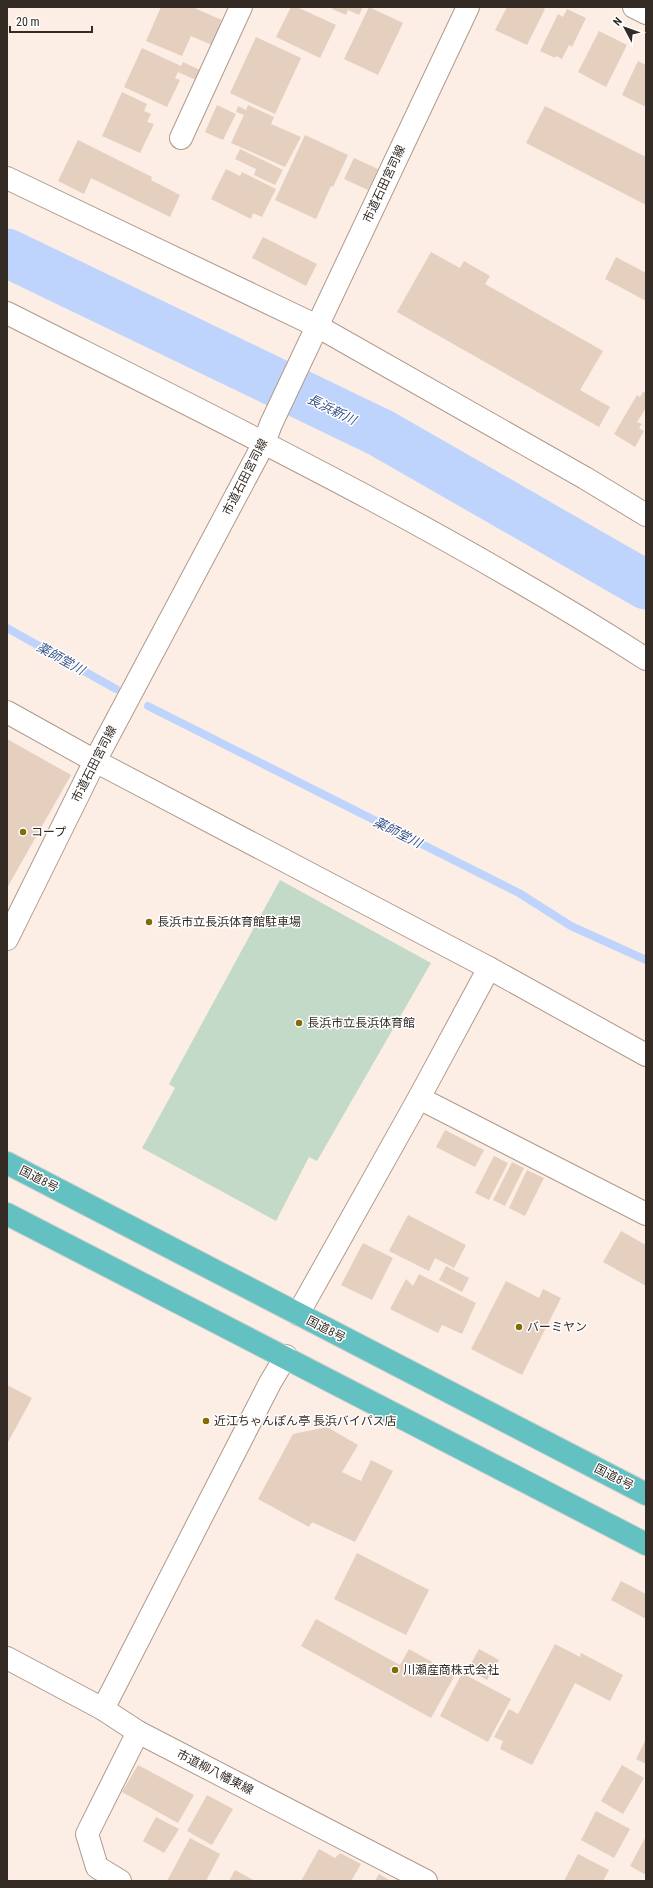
<svg xmlns="http://www.w3.org/2000/svg" width="653" height="1888" viewBox="0 0 653 1888" font-family="'Roboto Condensed','Noto Sans JP',sans-serif">
<style>
.green{fill:#c2dac7}
.lines{fill:none;stroke-linecap:round;stroke-linejoin:round}
.stream{stroke:#bfd4fc;stroke-width:8}
.river{stroke:#bfd4fc;stroke-width:49}
.building{fill:#e5cfbf}
.street-casing{stroke:#af9a8c;stroke-width:24}
.secondary-casing{stroke:#af9a8c;stroke-width:24}
.highway-casing{stroke:#d2d0cf;stroke-width:24}
.street{stroke:#fff;stroke-width:22}
.secondary{stroke:#fff;stroke-width:22}
.highway{stroke:#63c2c1;stroke-width:22}
.poi-dot{fill:#836b06;stroke:#fff;stroke-width:1.5}
.labels{text-anchor:middle;stroke-width:3;stroke-linejoin:round;paint-order:stroke}
.street-label{font-size:12px;fill:#342b25;stroke:#fff}
.poi-label{font-size:12px;fill:#342b25;stroke:#fff;text-anchor:start}
.water-label{font-size:13px;font-style:italic;fill:#3b5689;stroke:#fff}
</style>
<rect width="100%" height="100%" fill="#fceee5"/>
<path class="green" d="M280 880 431 963 317 1161 309 1157 276 1221 142 1148 175 1088 169 1084Z"/>
<g class="lines">
<g class="stream">
<path d="M7 628 116 689"/>
<path d="M148 706 519 893 571 926 646 960"/>
</g>
<path class="river" d="M7 253 381 433 646 585"/>
</g>
<g class="building">
<path d="M161 7H192L222 20 212 45 191 36 182 56 146 41Z"/>
<path d="M291 7H297L336 25 320 58 276 37Z"/>
<path d="M333 7H363L359 15 348 10 346 15 332 9Z"/>
<path d="M369 7 403 23 378 75 344 59Z"/>
<path d="M507 7H542L545 9 527 45 495 30Z"/>
<path d="M567 9 586 18 572 47 569 45 562 59 556 56 555 58 540 51 558 14 563 17Z"/>
<path d="M599 31 627 45 606 87 578 72Z"/>
<path d="M256 37 301 58 275 114 230 93Z"/>
<path d="M142 48 181 66 175 78 180 80 167 107 124 87Z"/>
<path d="M638 61 646 65V107L622 95Z"/>
<path d="M183 62 200 70 196 80 178 72Z"/>
<path d="M122 92 147 104 144 111 151 114 147 122 154 124 140 153 102 136Z"/>
<path d="M217 105 236 114 223 140 205 132Z"/>
<path d="M248 105 274 117 271 124 301 137 285 167 231 143 244 115 236 112 238 106 246 110Z"/>
<path d="M545 106 646 157V205L526 143Z"/>
<path d="M305 135 348 155 333 187 331 186 316 219 275 200Z"/>
<path d="M78 140 152 177 151 180 180 195 170 217 91 178 84 194 58 181Z"/>
<path d="M240 149 283 170 275 185 254 175 256 169 235 159Z"/>
<path d="M354 158 378 169 368 190 344 179Z"/>
<path d="M226 169 240 176 242 172 276 189 262 217 253 213 251 219 211 199Z"/>
<path d="M263 237 317 264 306 286 252 258Z"/>
<path d="M431 252 460 268 464 261 490 276 485 284 603 351 580 390 610 407 599 427 397 312Z"/>
<path d="M616 257 646 273V301L605 279Z"/>
<path d="M643 392 646 393V408L637 422 642 424 639 428 644 431 635 447 614 434 637 395 640 397Z"/>
<path d="M7 739 71 775 7 888Z"/>
<path d="M445 1130 484 1150 475 1167 436 1147Z"/>
<path d="M494 1156 508 1163 489 1200 475 1193Z"/>
<path d="M512 1162 524 1168 505 1206 493 1200Z"/>
<path d="M527 1170 544 1178 525 1216 509 1208Z"/>
<path d="M408 1215 466 1245 454 1268 435 1258 429 1271 389 1251Z"/>
<path d="M621 1231 646 1245V1286L603 1262Z"/>
<path d="M363 1243 393 1258 372 1300 341 1285Z"/>
<path d="M446 1266 469 1278 462 1292 439 1280Z"/>
<path d="M419 1274 476 1303 462 1334 442 1325 438 1333 390 1309 406 1279 413 1286Z"/>
<path d="M506 1281 539 1298 543 1289 561 1298 522 1375 471 1349Z"/>
<path d="M7 1385 32 1398 7 1444Z"/>
<path d="M327 1427 358 1445 342 1472 361 1481 371 1460 393 1471 355 1542 312 1522 309 1527 258 1499 293 1434Z"/>
<path d="M357 1553 429 1590 406 1635 334 1599Z"/>
<path d="M621 1581 646 1594V1619L611 1600Z"/>
<path d="M316 1619 400 1665 409 1649 455 1675 431 1718 301 1646Z"/>
<path d="M555 1644 580 1657 581 1653 623 1675 610 1701 575 1683 532 1765 500 1749 503 1741 494 1737 509 1709 518 1714Z"/>
<path d="M479 1649 499 1660 487 1680 468 1669Z"/>
<path d="M462 1673 511 1699 488 1742 440 1716Z"/>
<path d="M646 1739V1764L636 1759Z"/>
<path d="M138 1765 194 1795 178 1823 122 1792Z"/>
<path d="M622 1765 644 1778 623 1814 601 1801Z"/>
<path d="M207 1795 233 1809 212 1845 187 1831Z"/>
<path d="M596 1811 630 1829 614 1858 581 1840Z"/>
<path d="M156 1817 179 1829 164 1853 143 1841Z"/>
<path d="M646 1836V1875L630 1866Z"/>
<path d="M190 1838 220 1854 206 1881H167Z"/>
<path d="M319 1849 335 1858 340 1853 361 1864 351 1881H301Z"/>
<path d="M578 1854 609 1870 603 1881H564Z"/>
<path d="M235 1870 255 1881H229Z"/>
<path d="M379 1874 391 1881H375Z"/>
</g>
<g class="lines">
<defs>
<g id="street">
<path d="M634 7 646 13"/>
<path d="M181 138 241 7"/>
<path d="M7 178 317 326 585 478 646 515"/>
<path d="M7 313C223 422 442 528 646 659"/>
<path d="M7 712 95 761 489 968 646 1055"/>
<path d="M419 1098 646 1214"/>
<path d="M298 1314 419 1098 489 968"/>
<path d="M7 1658 103 1709 138 1732 426 1881"/>
<path d="M103 1709 270 1383 286 1356"/>
<path d="M120 1881 97 1867 87 1834 138 1732"/>
</g>
<path id="secondary" d="M7 939 95 761 264 443 271 424 468 7"/>
<g id="highway">
<path d="M7 1163 646 1494"/>
<path d="M7 1214 646 1544"/>
</g>
</defs>
<use href="#street" class="street-casing"/>
<use href="#secondary" class="secondary-casing"/>
<use href="#highway" class="highway-casing"/>
<use href="#street" class="street"/>
<use href="#secondary" class="secondary"/>
<use href="#highway" class="highway"/>
</g>
<g class="poi-dot">
<circle cx="23" cy="832" r="4"/>
<circle cx="149" cy="922" r="4"/>
<circle cx="299" cy="1023" r="4"/>
<circle cx="519" cy="1327" r="4"/>
<circle cx="206" cy="1421" r="4"/>
<circle cx="395" cy="1670" r="4"/>
</g>
<g class="labels">
<g class="street-label">
<text transform="translate(384 184) rotate(-65)" y="4">市道石田宮司線</text>
<text transform="translate(245 477) rotate(-63)" y="4">市道石田宮司線</text>
<text transform="translate(94 764) rotate(-63)" y="4">市道石田宮司線</text>
<text transform="translate(39 1179) rotate(27)" y="4">国道8号</text>
<text transform="translate(326 1329) rotate(27)" y="4">国道8号</text>
<text transform="translate(614 1477) rotate(27)" y="4">国道8号</text>
<text transform="translate(215 1772) rotate(27)" y="4">市道柳八幡東線</text>
</g>
<g class="poi-label">
<text x="31" y="836">コープ</text>
<text x="157" y="926">長浜市立長浜体育館駐車場</text>
<text x="307" y="1027">長浜市立長浜体育館</text>
<text x="527" y="1331">バーミヤン</text>
<text x="214" y="1425">近江ちゃんぽん亭 長浜バイパス店</text>
<text x="403" y="1674">川瀬産商株式会社</text>
</g>
<g class="water-label">
<text transform="translate(332 409) rotate(26)" y="5">長浜新川</text>
<text transform="translate(61 658) rotate(29)" y="5">薬師堂川</text>
<text transform="translate(398 832) rotate(27)" y="5">薬師堂川</text>
</g>
</g>
<rect width="653" height="1888" fill="none" stroke="#342b25" stroke-width="16"/>
<g transform="translate(625 28) rotate(311)" stroke="#ffffff" stroke-width="3" paint-order="stroke">
<path d="M0-3L7 15L0 10L-7 15Z" fill="#342b25"/>
<text y="-6" font-size="11" font-weight="bold" text-anchor="middle" fill="#342b25">N</text>
</g>
<path d="M10 26v6h82v-6" fill="none" stroke="#342b25" stroke-width="2"/>
<text x="16" y="26" font-size="12" fill="#342b25" stroke="#ffffff" stroke-width="3" paint-order="stroke">20 m</text>
</svg>
